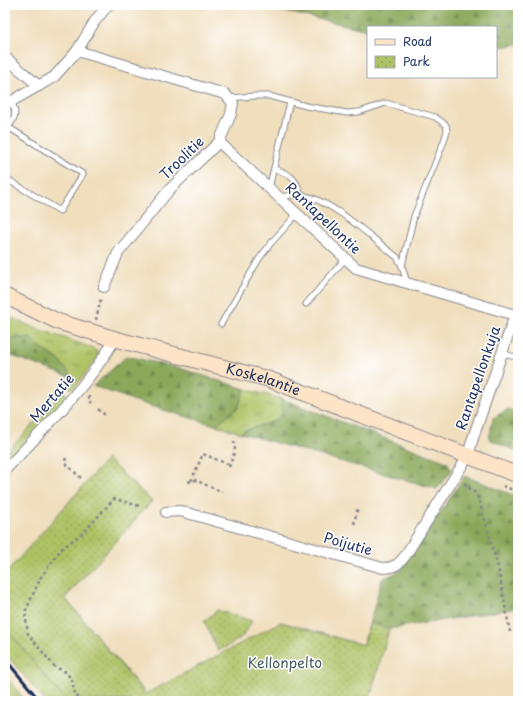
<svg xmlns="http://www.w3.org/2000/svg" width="523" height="706" viewBox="0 0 523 706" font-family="'Playpen Sans',sans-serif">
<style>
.grass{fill:url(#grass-tufts);stroke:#657862}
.forest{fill:url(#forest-firs);stroke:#536c5c}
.park{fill:url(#park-dots);stroke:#657862}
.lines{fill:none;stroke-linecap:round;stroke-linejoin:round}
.lane-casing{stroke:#86868d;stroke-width:7}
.street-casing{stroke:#86868d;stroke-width:12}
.secondary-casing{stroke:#86868d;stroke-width:17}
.path{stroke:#86868d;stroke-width:2.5;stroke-dasharray:3 3;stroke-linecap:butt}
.lane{stroke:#fff;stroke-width:5}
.street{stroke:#fff;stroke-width:10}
.secondary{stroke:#fee4c6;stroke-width:15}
.rail{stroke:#1b2f5e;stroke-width:3}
.labels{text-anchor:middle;stroke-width:3;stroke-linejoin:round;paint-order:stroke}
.street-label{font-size:14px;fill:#1b2f5e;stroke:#fff}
.park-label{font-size:14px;fill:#475b60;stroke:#fff}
</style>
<defs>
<pattern id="grass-tufts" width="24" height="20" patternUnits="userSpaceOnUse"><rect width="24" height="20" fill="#afc265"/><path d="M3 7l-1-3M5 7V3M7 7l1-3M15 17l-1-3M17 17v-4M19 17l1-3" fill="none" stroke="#8e9e56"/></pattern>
<pattern id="forest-firs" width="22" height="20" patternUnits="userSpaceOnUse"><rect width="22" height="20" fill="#8ba85a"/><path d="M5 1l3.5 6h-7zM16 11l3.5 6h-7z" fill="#71894e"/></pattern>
<pattern id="park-dots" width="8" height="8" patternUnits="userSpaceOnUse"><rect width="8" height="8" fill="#afc265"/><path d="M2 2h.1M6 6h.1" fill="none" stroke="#8e9e56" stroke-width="1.8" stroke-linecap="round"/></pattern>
</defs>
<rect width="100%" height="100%" fill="#fff"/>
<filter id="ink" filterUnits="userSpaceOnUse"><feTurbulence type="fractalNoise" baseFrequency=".025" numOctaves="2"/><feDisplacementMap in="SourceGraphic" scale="8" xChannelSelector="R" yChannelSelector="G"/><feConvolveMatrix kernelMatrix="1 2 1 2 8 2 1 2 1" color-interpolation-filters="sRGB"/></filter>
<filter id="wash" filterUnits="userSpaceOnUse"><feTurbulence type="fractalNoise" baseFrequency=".012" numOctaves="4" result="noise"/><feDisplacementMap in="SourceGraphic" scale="16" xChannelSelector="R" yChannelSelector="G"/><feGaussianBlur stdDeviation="0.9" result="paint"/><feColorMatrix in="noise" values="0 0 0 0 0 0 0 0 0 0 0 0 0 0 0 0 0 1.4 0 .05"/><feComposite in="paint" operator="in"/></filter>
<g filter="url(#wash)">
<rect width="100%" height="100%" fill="#f0debc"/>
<g class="grass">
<path d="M9 317 30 326 93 348 98 353V357L76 386 71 389 66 386 73 378 58 359 45 351 30 338H5V331L11 323Z"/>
<path d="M245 389 279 398 281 402 283 415 272 422 243 431 241 433 215 425 238 408Z"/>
<path d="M63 391 66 393 67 396 9 459H5V454L50 407Z"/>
<path d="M5 628 66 701H45L5 653Z"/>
<path d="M5 676 26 701H5Z"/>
</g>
<g class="forest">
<path d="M254 5H518V44L496 48V27H368V30Z"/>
<path d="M5 338H30L45 351 58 359 73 378 12 356 5 357Z"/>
<path d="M127 356 179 368 245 389 238 408 215 425 153 407 93 386Z"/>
<path d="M279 398 447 462 452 470 437 489 241 433 243 431 272 422 283 415 281 402Z"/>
<path d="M508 409 518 413V452L489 439 493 418Z"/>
<path d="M465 476 518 497V608L389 629 369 701H104L19 584 152 501 65 598 146 694 281 622 363 645 382 579 400 571Z"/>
</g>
<g class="park">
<path d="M107 459 152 501 65 598 145 694 281 622 363 645 370 623 389 629 369 701H66L5 628V574Z"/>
<path d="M217 610 252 621 244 635 233 643 218 651 204 621Z"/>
</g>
</g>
<g filter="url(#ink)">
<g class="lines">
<defs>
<g id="lane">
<path d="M229 98 255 96H269L306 106 347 113 359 112 386 103 435 117 442 122 446 125 447 131 444 141 414 216 402 266 407 283"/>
<path d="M5 129C15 121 18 112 11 102"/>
<path d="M274 169C288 173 298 179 300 194"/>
<path d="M5 178 60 211 83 174 8 127"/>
<path d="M269 188 290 102"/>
<path d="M280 197C287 196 294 194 301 195 333 200 371 238 397 257L402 266"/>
<path d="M306 304 346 258"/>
<path d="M221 324 259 259 271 243 297 214"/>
<path d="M502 353 518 358"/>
</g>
<g id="street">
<path d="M77 51 225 94 233 103 231 114 219 142 169 190 118 253 104 287"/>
<path d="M5 57 39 86"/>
<path d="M5 105 54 77 77 51 95 21 108 5"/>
<path d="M219 142 356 268 515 315"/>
<path d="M5 470C44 429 86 388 115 339"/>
<path d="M166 512 180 511 383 568C394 568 399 564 405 556L468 456 472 441 515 315 518 311"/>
</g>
<g id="secondary">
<path id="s1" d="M5 296 59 322 115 339 268 379 518 475"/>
</g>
</defs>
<use href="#lane" class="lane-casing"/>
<use href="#street" class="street-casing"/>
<use href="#secondary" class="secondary-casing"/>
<g class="path">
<path d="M96 320 101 298"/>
<path d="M89 396 88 400 91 403"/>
<path d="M98 409 105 415"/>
<path d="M66 458 65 461 66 464 81 478"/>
<path d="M229 467 235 451 234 440"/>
<path d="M191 481 203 454 230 465"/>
<path d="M188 482 195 480 222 492"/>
<path d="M464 483 475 493 479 499 498 567 510 632"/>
<path d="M503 486 518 492"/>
<path d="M354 524 358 507"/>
<path d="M343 546 347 537"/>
<path d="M84 701 75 695 72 680 66 672 55 667 28 634 25 612 41 577 61 549 83 533 114 499 140 506"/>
</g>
<use href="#lane" class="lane"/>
<use href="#street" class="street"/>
<use href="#secondary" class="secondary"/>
<path class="rail" d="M5 659 40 701"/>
</g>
</g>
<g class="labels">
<g class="street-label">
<text transform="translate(182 158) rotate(-44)" y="5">Troolitie</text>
<text transform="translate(323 218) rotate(43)" y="5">Rantapellontie</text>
<text transform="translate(478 378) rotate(-71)" y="5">Rantapellonkuja</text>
<text dy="5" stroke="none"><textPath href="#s1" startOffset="272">Koskelantie</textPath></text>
<text transform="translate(52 398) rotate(-49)" y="5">Mertatie</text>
<text transform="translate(348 544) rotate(16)" y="5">Poijutie</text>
</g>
<g class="park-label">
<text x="285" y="668">Kellonpelto</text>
</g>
</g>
<rect width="523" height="706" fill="none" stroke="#fff" stroke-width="20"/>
<rect x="367" y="26" width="130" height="52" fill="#ffffff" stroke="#a4acbf"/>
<rect x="375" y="39" width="20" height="6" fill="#fee4c6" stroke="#a4acbf"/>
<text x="403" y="46" font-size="12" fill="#1b2f5e">Road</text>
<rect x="375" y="56" width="20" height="12" fill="url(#park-dots)" stroke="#a4acbf"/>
<text x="403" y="66" font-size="12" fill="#1b2f5e">Park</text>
</svg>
